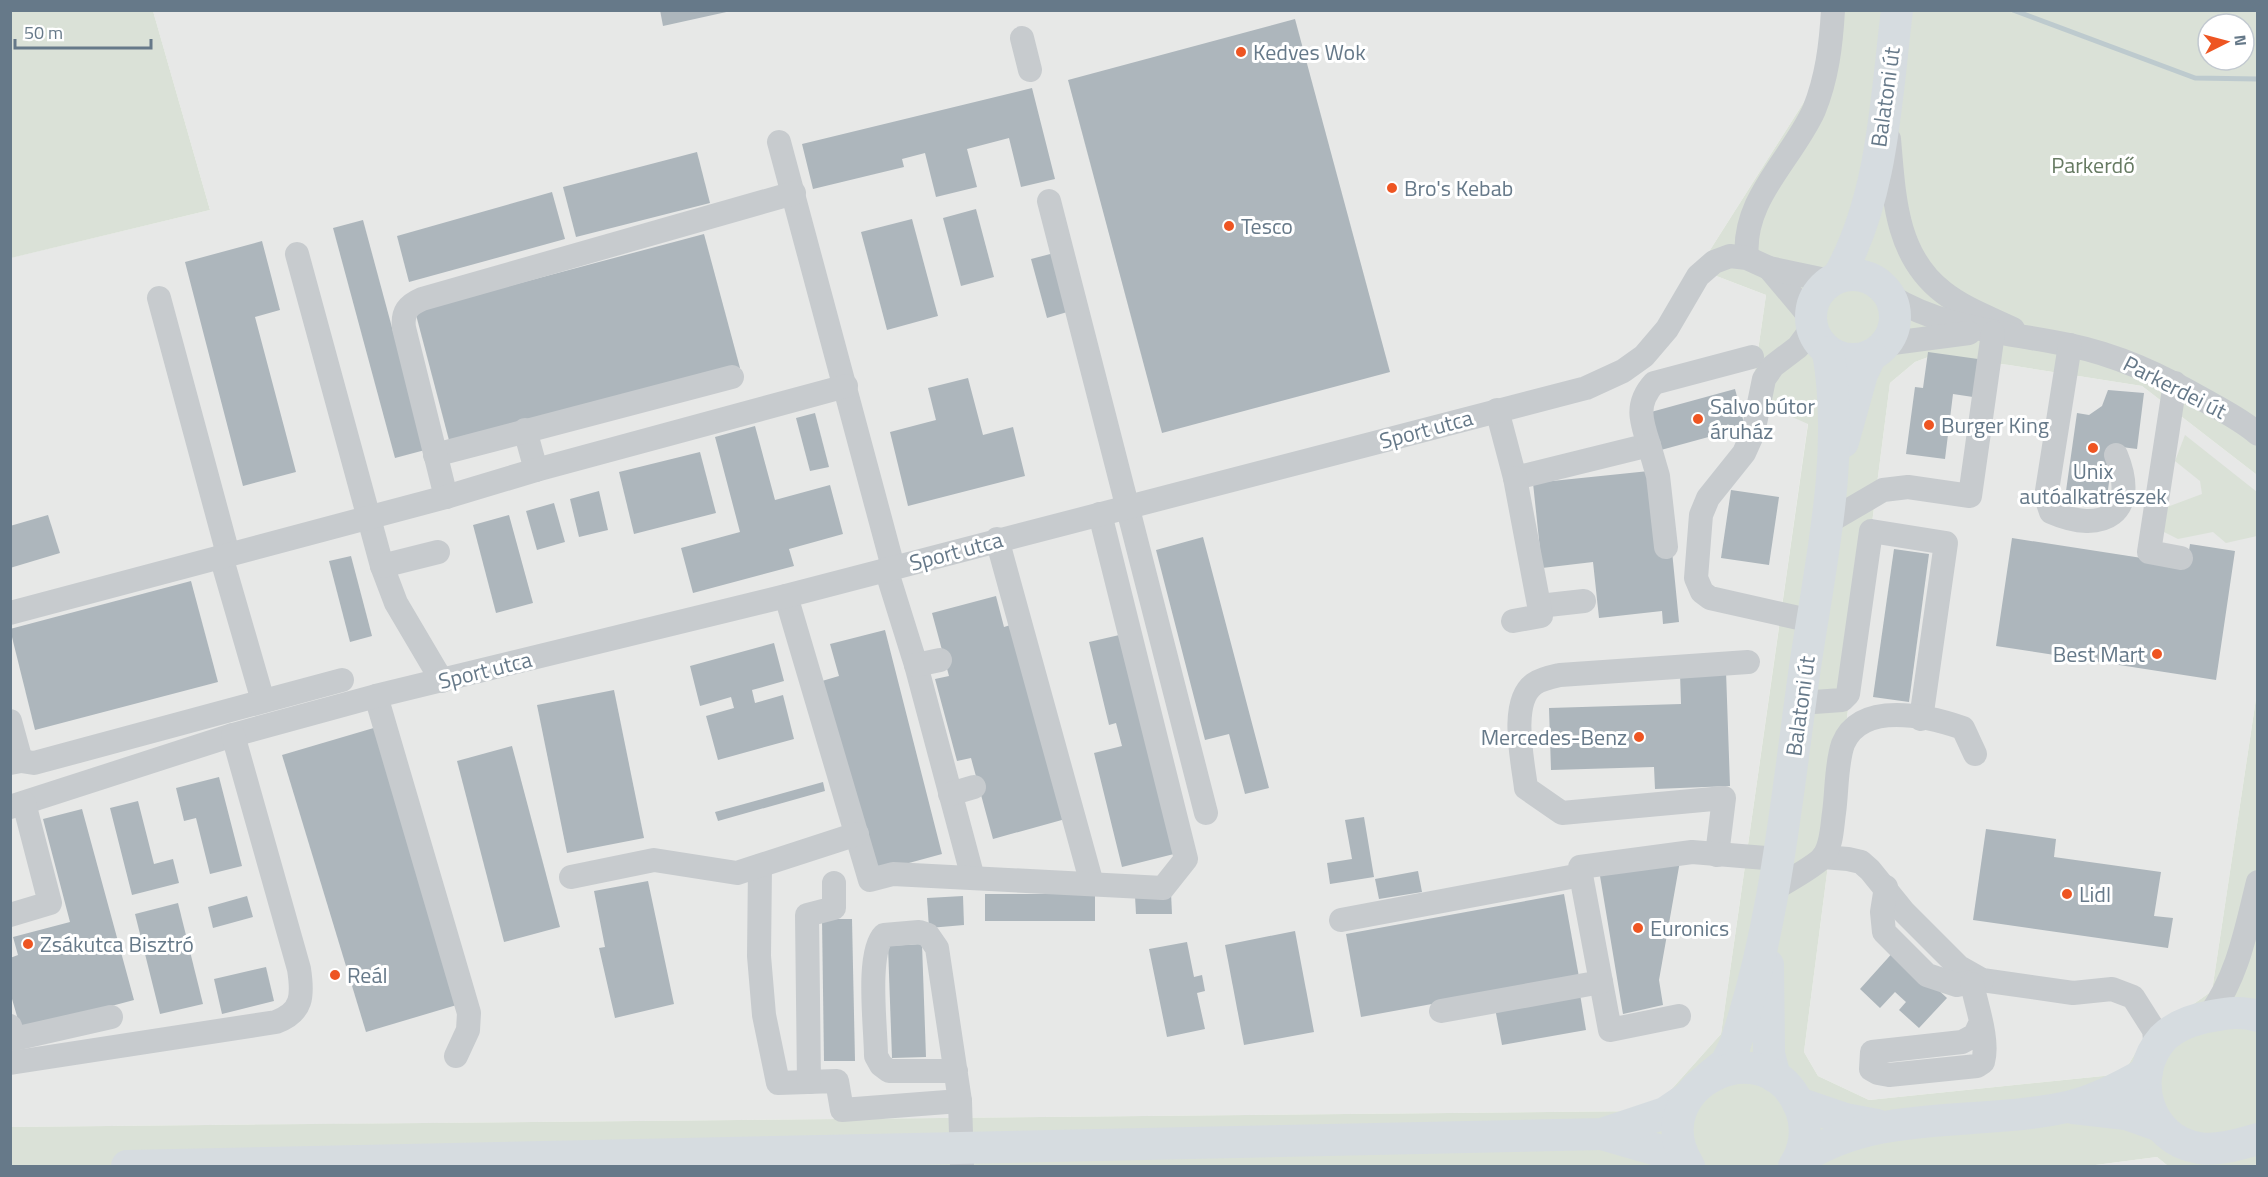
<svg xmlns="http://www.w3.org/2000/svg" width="2268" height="1177" viewBox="0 0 2268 1177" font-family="'Titillium Web',sans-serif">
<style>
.built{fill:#e7e8e7}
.green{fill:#dae1d7;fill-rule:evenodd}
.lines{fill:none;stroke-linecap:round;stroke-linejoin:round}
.stream{stroke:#bdcace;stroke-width:5}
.building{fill:#adb6bc}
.minor{stroke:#c7cbce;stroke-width:24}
.major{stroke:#d6dce0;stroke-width:32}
.poi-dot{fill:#e52;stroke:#fff;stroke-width:2}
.labels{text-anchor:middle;stroke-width:6;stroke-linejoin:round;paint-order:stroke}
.poi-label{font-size:22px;fill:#667989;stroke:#fff;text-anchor:start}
.street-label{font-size:22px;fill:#667989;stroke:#fff}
.park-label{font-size:22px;fill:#667a62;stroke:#fff}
</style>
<rect width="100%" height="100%" fill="#f9f9f6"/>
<g class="built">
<path d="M153 11H1829L1816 83 1698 269 1766 295 1751 399 1808 423 1721 1034 1652 1111 11 1127 10 258 210 210Z"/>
<path d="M1931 356 2009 365 2142 386 2257 475V692L2212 991 2143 1040 2123 1074 1869 1100 1818 1076 1804 1052 1890 383 1915 362Z"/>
<path d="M2157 1157 2168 1166H2088Z"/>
</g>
<g class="green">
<path d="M10 11H153L210 210 11 258Z"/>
<path d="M1829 11H2257V475L2142 386 2009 365 1931 356 1915 362 1890 383 1804 1052 1818 1076 1869 1100 2123 1074 2143 1040 2212 991 2257 692V1166H2168L2157 1157 2088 1166H11L10 1127 1652 1111 1721 1034 1808 424 1751 399 1766 295 1698 269 1816 83ZM2208 24H2244V60H2208Z"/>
<path d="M2185 435 2257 492V536L2226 543 2213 532 2178 539 2162 531 2167 507 2202 494 2200 481 2175 461Z"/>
</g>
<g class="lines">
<path class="stream" d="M2013 10 2195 78 2258 79"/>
</g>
<g class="building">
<path d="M660 10H731V11L663 26Z"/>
<path d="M1295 19 1390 372 1162 433 1068 80Z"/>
<path d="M1032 88 1055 179 1021 187 1009 138 967 149 977 187 936 197 925 153 902 159 904 167 813 189 802 144Z"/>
<path d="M697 152 710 203 576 237 563 187Z"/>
<path d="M552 192 565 239 409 282 397 236Z"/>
<path d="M976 209 994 277 961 286 943 218Z"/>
<path d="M912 219 938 316 887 330 861 232Z"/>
<path d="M363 220 425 450 395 458 333 228Z"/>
<path d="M704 234 740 368 450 444 415 311Z"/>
<path d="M262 241 280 310 255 317 296 472 243 486 185 262Z"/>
<path d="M1058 252 1074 310 1047 318 1031 259Z"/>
<path d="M1928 352 1978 359 1973 397 1953 394 1945 459 1906 454 1915 387 1923 388Z"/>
<path d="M968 378 983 435 1013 427 1025 476 908 506 890 432 936 420 928 388Z"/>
<path d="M1735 389 1745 427 1661 450 1651 412Z"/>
<path d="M2108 390 2144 393 2137 449 2114 446 2106 504 2065 498 2077 413 2089 415 2102 406Z"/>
<path d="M815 413 829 467 810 471 796 418Z"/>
<path d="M755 426 775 500 830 485 843 534 789 549 794 566 693 593 681 548 740 532 715 437Z"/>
<path d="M700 452 716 513 634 534 619 472Z"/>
<path d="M1649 471 1672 551 1679 622 1663 624 1662 611 1599 618 1593 562 1542 568 1533 483Z"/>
<path d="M1731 490 1779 497 1769 565 1721 558Z"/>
<path d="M599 491 608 530 579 537 570 499Z"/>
<path d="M554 503 565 542 537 550 526 511Z"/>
<path d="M48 515 60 553 10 568V526Z"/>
<path d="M509 515 533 603 496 613 473 525Z"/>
<path d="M1203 537 1269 788 1245 794 1229 734 1205 740 1156 550Z"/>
<path d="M2012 538 2187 565 2190 544 2235 551 2216 680 1996 646Z"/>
<path d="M1894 549 1929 554 1909 702 1873 697Z"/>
<path d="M351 556 372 636 350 642 329 561Z"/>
<path d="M191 581 218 682 35 730 10 629Z"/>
<path d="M996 596 1004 627 1017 623 1069 818 993 839 971 758 957 761 935 679 949 676 932 613Z"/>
<path d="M885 630 942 854 872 873 822 681 839 676 830 644Z"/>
<path d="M1128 633 1182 852 1122 867 1094 753 1122 746 1116 723 1109 725 1089 642Z"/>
<path d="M774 643 784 681 752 690 755 703 783 695 794 739 718 760 706 716 734 708 731 697 700 706 690 666Z"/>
<path d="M1726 671 1730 786 1655 789 1654 767 1551 770 1549 708 1681 704 1680 673Z"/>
<path d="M614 690 644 838 567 853 537 705Z"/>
<path d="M377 727 460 1004 366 1032 282 755Z"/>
<path d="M512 746 560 927 504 942 457 761Z"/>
<path d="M219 777 242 866 210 874 196 818 184 821 176 788Z"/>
<path d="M823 782 825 791 718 821 715 812Z"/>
<path d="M138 801 154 864 173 859 179 883 132 895 110 808Z"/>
<path d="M82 809 134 1000 21 1030 10 992V958L18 955 13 937 70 922 43 819Z"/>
<path d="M1364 817 1374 877 1330 884 1327 863 1352 859 1345 820Z"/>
<path d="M1986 829 2056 839 2054 857 2161 872 2154 916 2173 918 2168 948 1973 920Z"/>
<path d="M1680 861 1659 980 1663 1005 1623 1014 1600 876Z"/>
<path d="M1418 871 1422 892 1379 899 1375 879Z"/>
<path d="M648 881 674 1004 615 1018 599 948 605 947 594 891Z"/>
<path d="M1171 893 1172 914H1136L1135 896Z"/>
<rect x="985" y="894" width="110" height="27"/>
<path d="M1564 894 1579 977 1361 1017 1346 934Z"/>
<path d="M247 896 253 917 213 928 208 907Z"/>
<path d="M963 896 964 925 929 928 927 898Z"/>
<path d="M178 903 203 1004 160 1014 135 914Z"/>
<path d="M822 919H852L855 1061H824Z"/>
<path d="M1295 931 1314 1032 1244 1045 1225 945Z"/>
<path d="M1905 939 1914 968 1947 998 1919 1028 1899 1010 1906 1002 1895 992 1880 1008 1860 989Z"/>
<path d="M1187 942 1194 977 1202 975 1205 991 1197 993 1205 1029 1167 1037 1149 949Z"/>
<path d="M922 944 926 1057 892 1058 888 946Z"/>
<path d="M266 967 274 1001 222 1014 214 979Z"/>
<path d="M1580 994 1586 1030 1502 1045 1495 1008Z"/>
</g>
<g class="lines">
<g class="minor">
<path d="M1022 38 1030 70"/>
<path d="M1889 139C1894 195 1895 255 1943 292 1963 308 1990 318 2013 329"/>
<path d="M779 142 893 567"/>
<path d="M1049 201 1206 813"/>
<path d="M297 254 382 566 396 603 442 681"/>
<path d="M1747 258C1741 200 1792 159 1814 110 1827 78 1831 45 1833 10"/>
<path d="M1769 268 1811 318"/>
<path d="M1890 296C1944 330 2008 332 2069 345 2118 355 2160 375 2204 400 2222 410 2242 420 2258 434"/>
<path d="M159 298 228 554"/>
<path d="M1885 344 1969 333"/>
<path d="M2070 345 2046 497 2051 512C2103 535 2140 513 2116 455"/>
<path d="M2175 383 2149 552 2181 558"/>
<path d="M1497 410 1515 478 1649 445C1641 421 1635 404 1654 383L1752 357"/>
<path d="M525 430 536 470"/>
<path d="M1649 445 1658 476 1666 547"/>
<path d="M435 455 732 377"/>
<path d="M446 497 404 328C402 312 408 305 422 299L794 193"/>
<path d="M1825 524 1883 490 1908 487 1970 496 1993 333"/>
<path d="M997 539 1092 884"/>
<path d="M221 556 263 701"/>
<path d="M382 566 438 552"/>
<path d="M886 569 916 665 973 878"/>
<path d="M786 596 870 880 893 874 1163 888 1186 859 1100 514"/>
<path d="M1539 606 1584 601"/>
<path d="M10 613 446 497 536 470 846 386"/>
<path d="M1513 621 1541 616 1515 478"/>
<path d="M1812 621 1710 598 1702 592 1696 578 1701 515 1708 498 1744 453 1753 433 1764 379 1773 366 1798 347 1812 328"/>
<path d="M916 665 940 660"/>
<path d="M376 696 469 1013 468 1030 456 1056"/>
<path d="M1800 703 1842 700 1848 694 1871 531 1946 543 1921 719"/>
<path d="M10 721 21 761 10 763"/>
<path d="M21 761 34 763 342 680"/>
<path d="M950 794 974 787"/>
<path d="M10 807 233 735 376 696 786 596 1586 388 1623 371 1644 356 1667 329 1698 276 1714 262 1730 256 1747 258 1769 268 1830 281"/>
<path d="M1717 855 1724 798 1562 813 1526 788C1523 762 1509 702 1534 684 1541 679 1551 677 1560 675L1748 662"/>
<path d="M1823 857 1848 859 1861 862 1870 870 1904 912 1959 967 1982 980 2073 993 2112 989 2133 997 2154 1030 2156 1049"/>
<path d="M760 866 759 956 764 1015 778 1083 837 1081 842 1110 960 1101"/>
<path d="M571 877 654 860 737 873 857 834"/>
<path d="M1886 887 1882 912 1884 932 1927 975 1957 985 1982 980"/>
<path d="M1773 890C1784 883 1816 866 1823 857 1832 846 1832 826 1834 813 1837 792 1836 764 1843 744 1861 700 1928 716 1963 728L1975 754"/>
<path d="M10 915 50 903 24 803"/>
<path d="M1341 920 1581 875 1580 867 1692 852 1778 859"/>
<path d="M1601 982 1610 1030 1679 1016"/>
<path d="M1972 984C1977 1007 1989 1041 1983 1062L1977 1066 1889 1075 1878 1073 1871 1069 1872 1052 1962 1042 1975 1035 1980 1024"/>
<path d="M1441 1011 1601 982 1581 875"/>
<path d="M2208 1017C2238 977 2246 930 2258 882"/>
<path d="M10 1026 14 1039 111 1017"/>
<path d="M10 1063 276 1022C303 1012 303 995 299 969L233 735"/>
<path d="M956 1071H889L881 1065 876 1056C876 1029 866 953 884 935L919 932 928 935 937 948 960 1101 962 1166"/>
<path d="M809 1082 807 915 834 908V883"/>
</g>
<g class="major">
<circle cx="1853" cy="317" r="42"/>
<path d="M1838 277C1883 198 1886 99 1897 10"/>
<path d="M1843 442 1862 374 1871 355"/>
<path d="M1768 965 1769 1054 1775 1077"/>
<path d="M2258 1016C2242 1011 2228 1013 2212 1016 2195 1019 2176 1025 2163 1038 2129 1076 2147 1140 2199 1148 2218 1151 2240 1144 2258 1139"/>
<path d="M1710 1076 1726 1063 1735 1045C1776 923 1787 794 1805 667 1820 565 1846 455 1828 352"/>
<path d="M1798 1103 1845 1119 1877 1125"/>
<path d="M2073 1108 2126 1114 2160 1126"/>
<path d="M1602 1134 1668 1153 1687 1166"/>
<path d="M1798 1161C1876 1107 1978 1127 2067 1107 2095 1101 2123 1086 2147 1072"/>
<path d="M127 1166 1602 1134 1665 1113 1687 1098"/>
<path d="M1689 1166C1639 1087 1768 1022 1801 1110 1808 1129 1805 1150 1794 1166"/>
</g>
</g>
<g class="poi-dot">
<circle cx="1241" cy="52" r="6"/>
<circle cx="1392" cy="188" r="6"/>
<circle cx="1229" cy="226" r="6"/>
<circle cx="1698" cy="419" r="6"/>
<circle cx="1929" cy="425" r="6"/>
<circle cx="2093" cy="448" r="6"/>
<circle cx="2157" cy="654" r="6"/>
<circle cx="1639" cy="737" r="6"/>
<circle cx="2067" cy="894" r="6"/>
<circle cx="1638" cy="928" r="6"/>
<circle cx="28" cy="944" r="6"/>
<circle cx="335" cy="975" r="6"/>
</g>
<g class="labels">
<g class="poi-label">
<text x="1253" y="60">Kedves Wok</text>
<text x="1404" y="196">Bro's Kebab</text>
<text x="1241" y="234">Tesco</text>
<text x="1710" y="414">Salvo bútor<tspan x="1710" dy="25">áruház</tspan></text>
<text x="1941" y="433">Burger King</text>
<text x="2093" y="479" text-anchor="middle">Unix<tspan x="2093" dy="25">autóalkatrészek</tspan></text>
<text x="2145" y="662" text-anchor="end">Best Mart</text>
<text x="1627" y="745" text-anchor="end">Mercedes-Benz</text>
<text x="2079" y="902">Lidl</text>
<text x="1650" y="936">Euronics</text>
<text x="40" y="952">Zsákutca Bisztró</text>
<text x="347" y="983">Reál</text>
</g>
<g class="street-label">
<text transform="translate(1885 97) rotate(-82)" y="8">Balatoni út</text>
<text transform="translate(2175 387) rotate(27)" y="8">Parkerdei út</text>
<text transform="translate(1426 429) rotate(-15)" y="8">Sport utca</text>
<text transform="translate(956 551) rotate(-15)" y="8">Sport utca</text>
<text transform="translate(485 670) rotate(-14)" y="8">Sport utca</text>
<text transform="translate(1800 706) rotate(-82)" y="8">Balatoni út</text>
</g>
<g class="park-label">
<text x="2093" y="173">Parkerdő</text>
</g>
</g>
<rect width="2268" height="1177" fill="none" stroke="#667989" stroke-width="24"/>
<g transform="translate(2226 42) rotate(84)"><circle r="28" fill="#ffffff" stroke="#c2c9d0" stroke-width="1.5"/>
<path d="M0-4.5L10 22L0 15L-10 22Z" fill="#ee5522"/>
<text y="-9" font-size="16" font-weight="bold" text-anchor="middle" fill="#667989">N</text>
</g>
<path d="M15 39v9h136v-9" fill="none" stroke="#667989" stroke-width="3"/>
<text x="24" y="39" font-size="18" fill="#667989" stroke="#ffffff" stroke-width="4.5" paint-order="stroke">50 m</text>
</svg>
